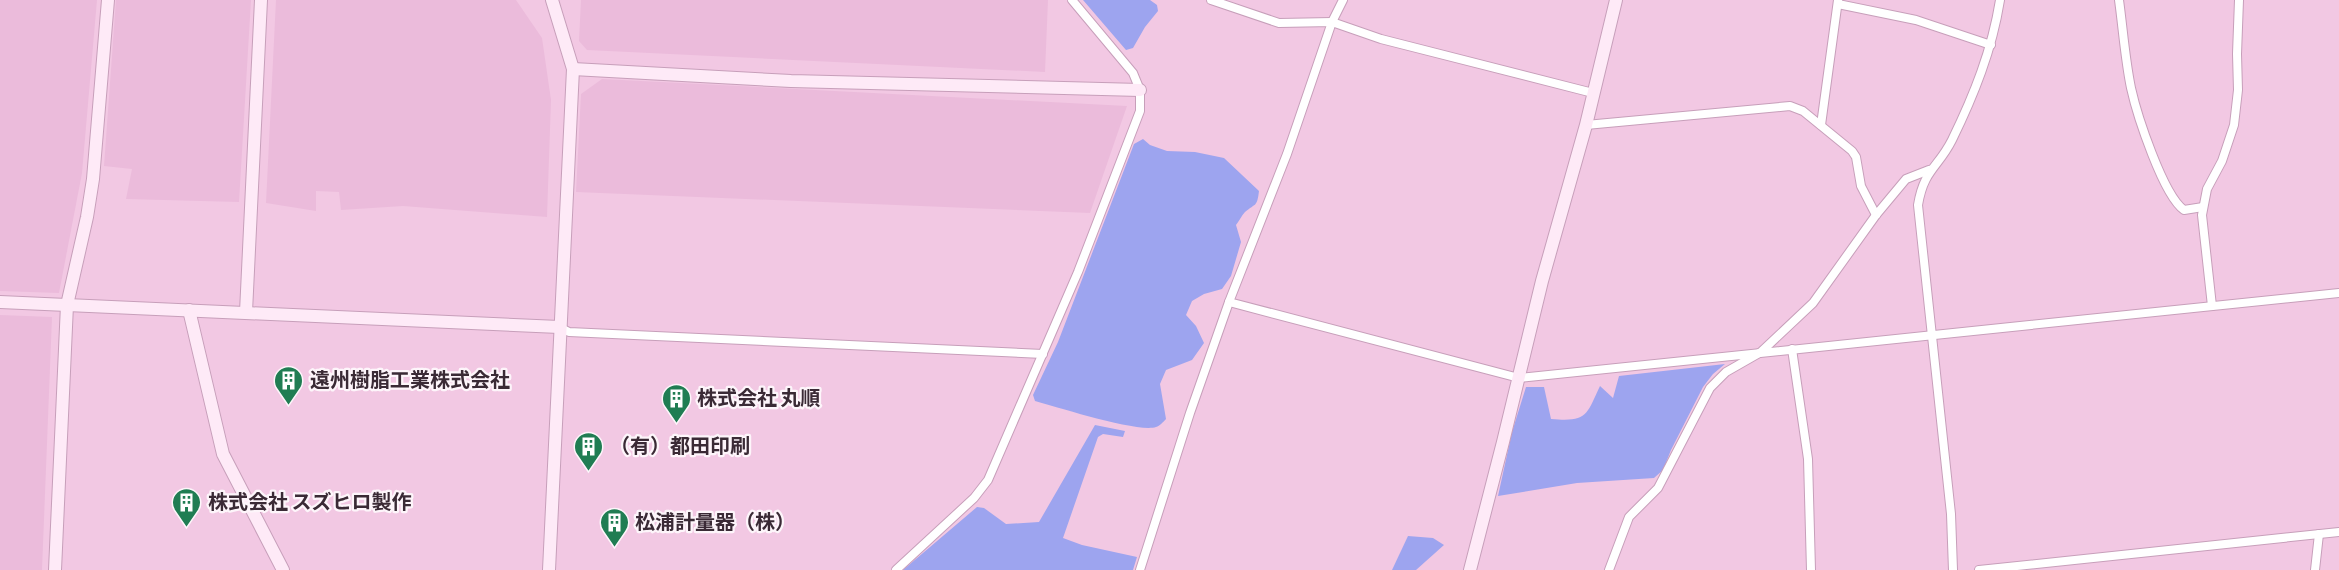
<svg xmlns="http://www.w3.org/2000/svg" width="2339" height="570" viewBox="0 0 2339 570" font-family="Bitter,'Noto Sans JP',serif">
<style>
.built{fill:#ebbbdb}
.green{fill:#9da4ef}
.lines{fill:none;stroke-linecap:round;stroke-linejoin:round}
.street-casing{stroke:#c79fba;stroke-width:10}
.secondary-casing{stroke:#c79fba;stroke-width:14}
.street{stroke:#fff;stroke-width:8}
.secondary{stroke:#feeaf7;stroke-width:12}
.labels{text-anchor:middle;stroke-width:4.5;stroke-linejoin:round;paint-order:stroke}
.poi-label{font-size:20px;font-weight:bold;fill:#3a2a35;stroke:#fdf5fa;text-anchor:start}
</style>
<rect width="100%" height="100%" fill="#f2c8e3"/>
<g class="built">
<path d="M0 0H97L82 173 59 293 0 291Z"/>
<path d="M116 0H251L239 202 126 199 132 169 104 166Z"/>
<path d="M276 0H516L542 38 551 100 547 217 403 206 341 210 339 192 316 191V211L266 203Z"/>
<path d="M581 0H1048L1045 72 587 50 579 41Z"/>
<path d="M602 79 1127 106 1090 213 576 192 581 94Z"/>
<path d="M0 315 52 317 42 570H0Z"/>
</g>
<g class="green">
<path d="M1083 0H1150L1157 5 1158 11 1145 27 1133 48 1126 50Z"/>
<path d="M1143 139 1150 145 1167 151 1195 152 1224 158 1259 191C1257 207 1256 203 1245 212 1242 215 1239 221 1236 225L1241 242 1231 276 1222 289 1204 294 1192 301 1186 315 1196 326 1204 343 1192 360 1166 370 1160 384 1166 419C1163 422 1160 426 1156 427 1138 433 1057 407 1035 401L1033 395 1058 342 1134 144Z"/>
<path d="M1725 364 1713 374 1703 387 1671 450 1663 470 1654 478 1577 483 1498 496 1512 432 1526 387H1544L1551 419C1587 422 1586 416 1600 386L1613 398 1619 376Z"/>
<path d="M1095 425 1125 431 1123 437 1103 434 1098 437 1063 538 1082 545 1137 557 1133 570H903L977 507 984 508 1006 524 1039 522Z"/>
<path d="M1408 536 1433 538 1444 545 1416 570H1392Z"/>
</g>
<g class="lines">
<defs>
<g id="street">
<path d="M1211 0 1279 23 1332 22 1381 39 1593 93"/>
<path d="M2119 0C2123 29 2125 59 2131 88 2137 115 2163 195 2184 210L2203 207"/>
<path d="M1838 4 1916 20 1991 45"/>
<path d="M1586 125 1790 106 1803 111 1852 151 1856 157 1861 186 1876 215"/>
<path d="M1821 125 1838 0"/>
<path d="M1229 302 1519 378 2339 293"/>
<path d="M2212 306 2202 215 2207 189 2222 161 2234 125 2238 90 2237 54 2239 0"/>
<path d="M559 327 569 332 1043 354"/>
<path d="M1792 349 1808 459 1811 570"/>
<path d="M896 570 974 498 988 480 1078 272 1140 111V90L1133 73 1072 0"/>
<path d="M1140 570 1190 413 1229 302 1287 154 1332 22 1343 0"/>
<path d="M1609 570 1629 517 1658 488 1710 388 1726 372 1761 352 1813 303 1876 215 1906 179 1929 170"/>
<path d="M1953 570 1951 514 1918 205C1924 169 1938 168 1952 140 1974 95 1992 50 2000 0"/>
<path d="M1979 570 2339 532"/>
<path d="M2315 570 2319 534"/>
</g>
<g id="secondary">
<path d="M573 69 791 81 1140 90"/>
<path d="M0 302 559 327"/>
<path d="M189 310 223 454 283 570"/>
<path d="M246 312 261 0"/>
<path d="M55 570 67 305 87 217 93 179 108 0"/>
<path d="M549 570 573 69 552 0"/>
<path d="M1470 570 1503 442 1542 281 1586 125 1616 0"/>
</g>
</defs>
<use href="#street" class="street-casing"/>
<use href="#secondary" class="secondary-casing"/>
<use href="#street" class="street"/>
<use href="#secondary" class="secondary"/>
</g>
<defs>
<symbol id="building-pin" viewBox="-11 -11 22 30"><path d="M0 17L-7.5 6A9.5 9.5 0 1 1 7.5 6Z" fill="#207d53" stroke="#fdf5fa"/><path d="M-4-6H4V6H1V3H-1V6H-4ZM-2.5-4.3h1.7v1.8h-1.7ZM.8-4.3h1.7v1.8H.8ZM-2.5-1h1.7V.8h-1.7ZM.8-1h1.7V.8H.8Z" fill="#fff"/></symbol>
</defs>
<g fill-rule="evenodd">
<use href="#building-pin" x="272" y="364" width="33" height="45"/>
<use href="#building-pin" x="660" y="382" width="33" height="45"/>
<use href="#building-pin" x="572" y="430" width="33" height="45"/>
<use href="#building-pin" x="170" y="486" width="33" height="45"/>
<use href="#building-pin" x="598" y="506" width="33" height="45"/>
</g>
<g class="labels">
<g class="poi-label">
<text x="310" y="387">遠州樹脂工業株式会社</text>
<text x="697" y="405">株式会社 丸順</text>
<text x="610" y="453">（有）都田印刷</text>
<text x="208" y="509">株式会社 スズヒロ製作</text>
<text x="635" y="529">松浦計量器（株）</text>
</g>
</g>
</svg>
